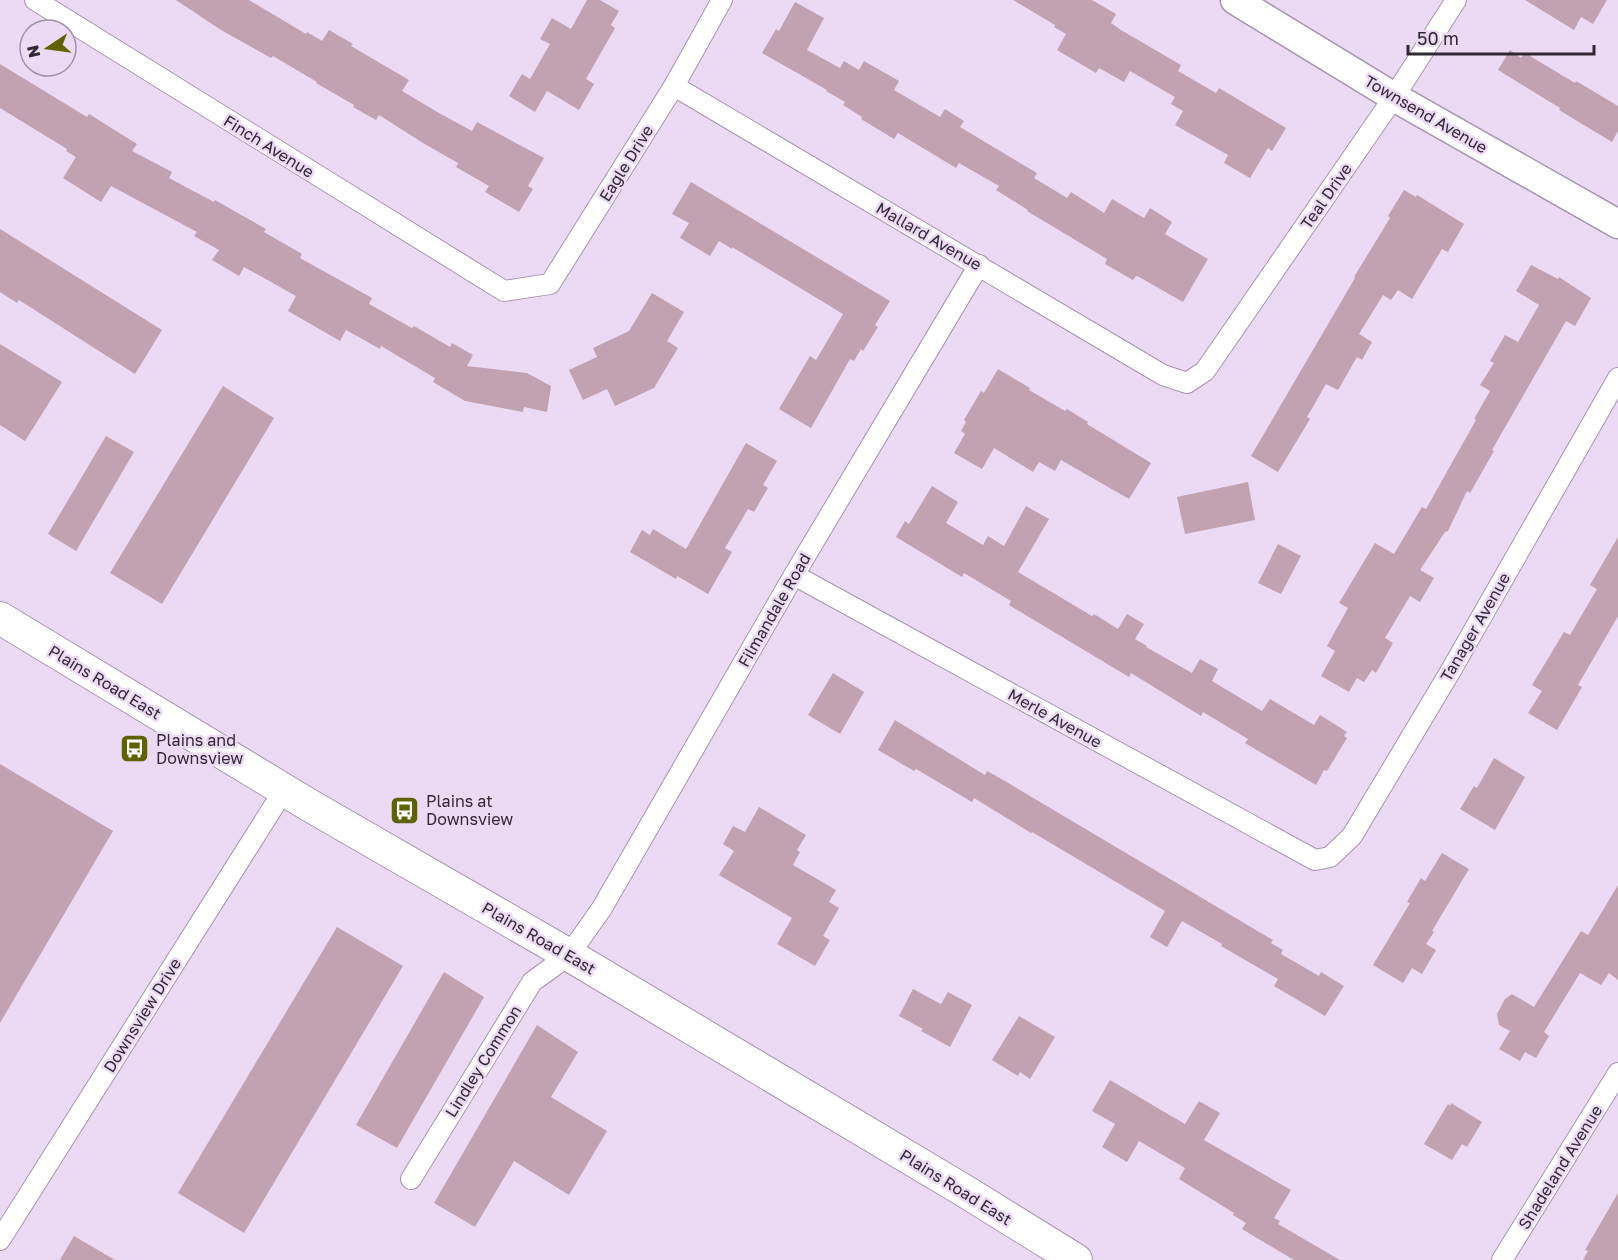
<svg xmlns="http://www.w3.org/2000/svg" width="1618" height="1260" viewBox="0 0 1618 1260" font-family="'Golos Text',sans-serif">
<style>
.building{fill:#c0a2b1}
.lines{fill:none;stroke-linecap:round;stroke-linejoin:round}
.street-casing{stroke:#a594ad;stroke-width:22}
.secondary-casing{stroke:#a594ad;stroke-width:31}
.primary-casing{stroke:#a594ad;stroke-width:34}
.street{stroke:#fff;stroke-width:20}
.secondary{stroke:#fff;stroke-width:28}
.primary{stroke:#fff;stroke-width:32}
.labels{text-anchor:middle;stroke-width:5;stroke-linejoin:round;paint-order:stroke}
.street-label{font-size:16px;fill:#302933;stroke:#ecdaf5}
.poi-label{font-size:16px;fill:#302933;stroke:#ecdaf5;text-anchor:start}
</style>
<rect width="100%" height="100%" fill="#ecdaf5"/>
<g class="building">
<path d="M176 0H249L306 34 307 32 322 41 329 30 353 44 351 46 409 80 402 91 439 113 472 131 477 122 544 158 528 186 533 189 519 212 485 192 489 186 456 167 458 163 423 143 379 115 376 120 353 107 354 105 316 83 317 82 273 56 271 58 221 30Z"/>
<path d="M587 0H600L619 11 611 25 615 28 586 79 594 84 579 110 547 91 535 112 509 96 522 74 530 79 550 44 540 39 552 18 571 29Z"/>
<path d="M1013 0H1092L1116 14 1111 23 1121 30 1181 65 1178 71 1216 93 1219 88 1286 128 1272 151 1268 148 1250 178 1224 163 1228 155 1175 125 1183 111 1171 104 1175 97 1130 71 1124 82 1099 68 1096 73 1057 50 1066 34 1054 27 1055 25Z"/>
<path d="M1525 0H1607L1593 24 1581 17 1574 30Z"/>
<path d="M795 2 824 18 807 50 840 68 844 61 859 70 864 61 899 81 894 90 940 117 945 109 964 121 960 127 1037 173 1034 178 1067 198 1071 192 1104 213 1112 199 1144 218 1150 208 1172 222 1165 234 1208 259 1183 302 1139 277 1136 276 1133 280 1105 264 1107 259 1027 211 1028 210 996 190 999 186 959 163 956 168 898 133 894 139 861 119 862 117 843 105 845 102 826 91 827 90 762 53 776 29 779 31Z"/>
<path d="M1510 50 1521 58 1525 53 1575 83 1576 81 1618 106V131L1612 142 1559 110 1560 108 1498 70Z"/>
<path d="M0 64 87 117 89 114 137 144 132 151 172 172 169 178 214 202 215 200 266 229 264 232 302 254 300 258 372 298 369 304 412 328 414 326 450 347 452 343 473 355 467 366 527 373 551 386 547 412 524 407 523 412 465 401 433 382 435 378 381 346 380 349 346 330 340 341 288 311 296 296 244 267 239 276 212 260 219 250 194 236 197 232 111 186 101 202 63 178 76 157 66 151 67 149 0 108Z"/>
<path d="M691 182 890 301 875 325 878 327 863 351 861 349 854 361 850 359 811 428 779 409 810 356 816 360 843 314 732 247V249L719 241 710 256 680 238 689 223 672 214Z"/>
<path d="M1404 190 1416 197 1417 195 1464 224 1448 252 1442 249 1412 299 1398 290 1391 300 1383 295 1359 334 1372 342 1362 360 1357 357 1338 390 1326 384 1307 417 1310 419 1278 472 1251 456 1355 278 1354 277 1390 218 1388 216Z"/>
<path d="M0 229 162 330 135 374 19 300 17 303 0 292Z"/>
<path d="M1531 265 1558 279 1559 277 1591 298 1575 326 1566 321 1492 450 1494 451 1470 493 1467 491 1448 531 1445 532 1420 570 1434 578 1420 602 1410 596 1385 638 1393 643 1376 673 1372 670 1364 682 1357 678 1349 692 1321 676 1335 651 1327 646 1348 608 1339 603 1375 543 1394 554 1422 507 1426 509 1476 420 1474 419 1490 391 1480 385 1494 363 1490 361 1505 335 1518 342 1539 305 1516 291Z"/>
<path d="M652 293 684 312 667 341 678 348 654 388 615 406 607 389 583 400 569 370 597 357 593 348 629 331Z"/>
<path d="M0 344 62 382 25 441 0 425Z"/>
<path d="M998 369 1030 388 1029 390 1065 411 1067 409 1088 422 1087 424 1151 463 1129 499 1061 460 1055 471 1039 462 1033 472 994 448 982 469 954 453 965 434 961 431 966 422 964 420 981 391 984 393Z"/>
<path d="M223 386 274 418 162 604 110 573Z"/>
<path d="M106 436 134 452 76 551 48 534Z"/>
<path d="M746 443 777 461 763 485 768 488 754 512 748 509 725 548 732 552 708 594 677 576 676 579 630 552 642 530 650 535 653 529 686 549Z"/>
<path d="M1248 482 1255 520 1185 534 1177 497Z"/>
<path d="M932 486 958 502 946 523 983 545 988 536 1004 546 1026 506 1049 519 1018 572 1092 616 1094 614 1118 629 1127 614 1144 624 1135 639 1147 646 1146 647 1192 673 1200 659 1218 669 1212 681 1262 711 1270 699 1314 725 1320 715 1347 732 1344 736 1347 738 1327 771 1324 770 1316 785 1245 743 1248 739 1203 712 1201 716 1131 673 1129 677 1009 605 1011 601 964 573 962 577 896 537 905 521 909 524Z"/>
<path d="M1618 537V616L1578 685 1582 687 1557 730 1528 713 1542 691 1532 685 1564 632 1570 635 1597 589 1590 585Z"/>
<path d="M1278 544 1301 556 1281 594 1258 583Z"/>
<path d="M833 673 864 692 840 734 808 715Z"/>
<path d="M895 720 985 775 987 771 998 777 1273 940 1271 943 1283 950 1281 954 1319 976 1321 972 1344 986 1325 1016 1274 986 1278 979 1221 946 1222 944 1182 921 1167 947 1150 937 1165 911 1032 832 1031 833 974 798 972 802 916 769 914 771 878 750Z"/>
<path d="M1494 758 1525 777 1495 830 1460 809 1474 786 1477 788Z"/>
<path d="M0 764 113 831 0 1023Z"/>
<path d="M759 807 806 835 797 850 800 852 793 865 836 890 829 902 839 908 823 936 830 940 815 966 777 944 792 918 719 875 734 851 723 844 733 826 745 832Z"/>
<path d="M1442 853 1469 869 1432 931 1434 932 1426 944 1436 950 1422 974 1412 968 1403 983 1373 965 1410 903 1407 902 1421 878 1425 881Z"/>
<path d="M1618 885V980L1609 973 1601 985 1580 973 1544 1032 1549 1036 1536 1058 1525 1052 1520 1061 1499 1049 1510 1031 1499 1025 1497 1014 1505 999 1512 994 1534 1007 1581 931 1588 935Z"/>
<path d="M337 927 403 966 244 1233 178 1193Z"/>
<path d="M444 972 484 997 397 1148 356 1125Z"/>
<path d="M913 989 941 1004 948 992 972 1005 950 1047 921 1031 923 1029 899 1016Z"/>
<path d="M1019 1016 1055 1037 1030 1079 1020 1072 1018 1076 992 1060Z"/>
<path d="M537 1025 578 1052 551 1097 607 1131 569 1195 514 1161 475 1227 434 1203Z"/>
<path d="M1110 1080 1185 1124 1199 1101 1220 1113 1204 1140 1291 1190 1274 1218 1280 1221 1278 1224 1340 1260H1294L1242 1229 1246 1223 1233 1215 1234 1213 1179 1179 1185 1168 1139 1141 1127 1162 1102 1147 1115 1124 1092 1111Z"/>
<path d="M1451 1103 1482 1122 1467 1147 1462 1144 1452 1160 1424 1144 1448 1104 1450 1106Z"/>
<path d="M1618 1193V1260H1583L1588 1251 1585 1250Z"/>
<path d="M74 1236 115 1260H60Z"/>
</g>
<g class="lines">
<defs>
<g id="street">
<path d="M35 0 504 291 550 284 674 86 722 0"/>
<path d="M674 86 1163 375 1187 383 1205 371 1394 97 1456 0"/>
<path d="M794 575 1315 860 1330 857 1352 836 1450 672 1618 378"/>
<path d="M411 1179 532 982 569 955 602 908 794 575 979 265"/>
<path d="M0 1240 284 790"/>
<path d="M1502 1260 1618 1073"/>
</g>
<path id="secondary" d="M1235 0 1394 97 1618 224"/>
<path id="primary" d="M0 618 309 805 569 955 963 1190 1076 1260"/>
</defs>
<use href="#street" class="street-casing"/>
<use href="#secondary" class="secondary-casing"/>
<use href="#primary" class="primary-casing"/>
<use href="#street" class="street"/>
<use href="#secondary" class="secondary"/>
<use href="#primary" class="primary"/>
</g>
<defs>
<symbol id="bus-square" viewBox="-11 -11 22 22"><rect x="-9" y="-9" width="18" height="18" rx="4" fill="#5e6300" stroke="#ecdaf5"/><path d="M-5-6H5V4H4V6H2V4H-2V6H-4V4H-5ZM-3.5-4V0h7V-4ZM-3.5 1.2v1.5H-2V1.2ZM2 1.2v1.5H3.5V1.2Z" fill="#fff"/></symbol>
</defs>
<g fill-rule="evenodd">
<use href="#bus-square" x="118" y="732" width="33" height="33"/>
<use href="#bus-square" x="388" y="794" width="33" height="33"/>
</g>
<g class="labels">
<g class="street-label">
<text transform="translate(1426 114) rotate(30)" y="6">Townsend Avenue</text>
<text transform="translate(269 146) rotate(32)" y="6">Finch Avenue</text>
<text transform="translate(626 163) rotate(-58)" y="6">Eagle Drive</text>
<text transform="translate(1326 196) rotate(-55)" y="6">Teal Drive</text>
<text transform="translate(929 236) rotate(30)" y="6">Mallard Avenue</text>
<text transform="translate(774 610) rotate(-60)" y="6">Filmandale Road</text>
<text transform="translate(1475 627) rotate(-60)" y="6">Tanager Avenue</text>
<text transform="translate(105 682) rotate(31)" y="6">Plains Road East</text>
<text transform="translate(1055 718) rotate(29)" y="6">Merle Avenue</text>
<text transform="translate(539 938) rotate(30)" y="6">Plains Road East</text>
<text transform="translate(142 1015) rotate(-58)" y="6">Downsview Drive</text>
<text transform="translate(483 1061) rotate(-58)" y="6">Lindley Common</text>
<text transform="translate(1560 1167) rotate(-58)" y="6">Shadeland Avenue</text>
<text transform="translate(956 1187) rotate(32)" y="6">Plains Road East</text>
</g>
<g class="poi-label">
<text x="156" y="746">Plains and<tspan x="156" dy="18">Downsview</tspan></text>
<text x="426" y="807">Plains at<tspan x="426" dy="18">Downsview</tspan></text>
</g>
</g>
<g transform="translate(48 48) rotate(257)"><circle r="28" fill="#ecdaf5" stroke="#a193a7" stroke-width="1.5"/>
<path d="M0-4.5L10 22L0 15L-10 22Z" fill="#5e6300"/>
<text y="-9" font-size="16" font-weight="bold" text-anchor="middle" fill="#302933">N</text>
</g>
<path d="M1408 45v9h186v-9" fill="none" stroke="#302933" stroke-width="3"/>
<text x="1417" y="45" font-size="18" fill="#302933" stroke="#ecdaf5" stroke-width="4.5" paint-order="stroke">50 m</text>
</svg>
